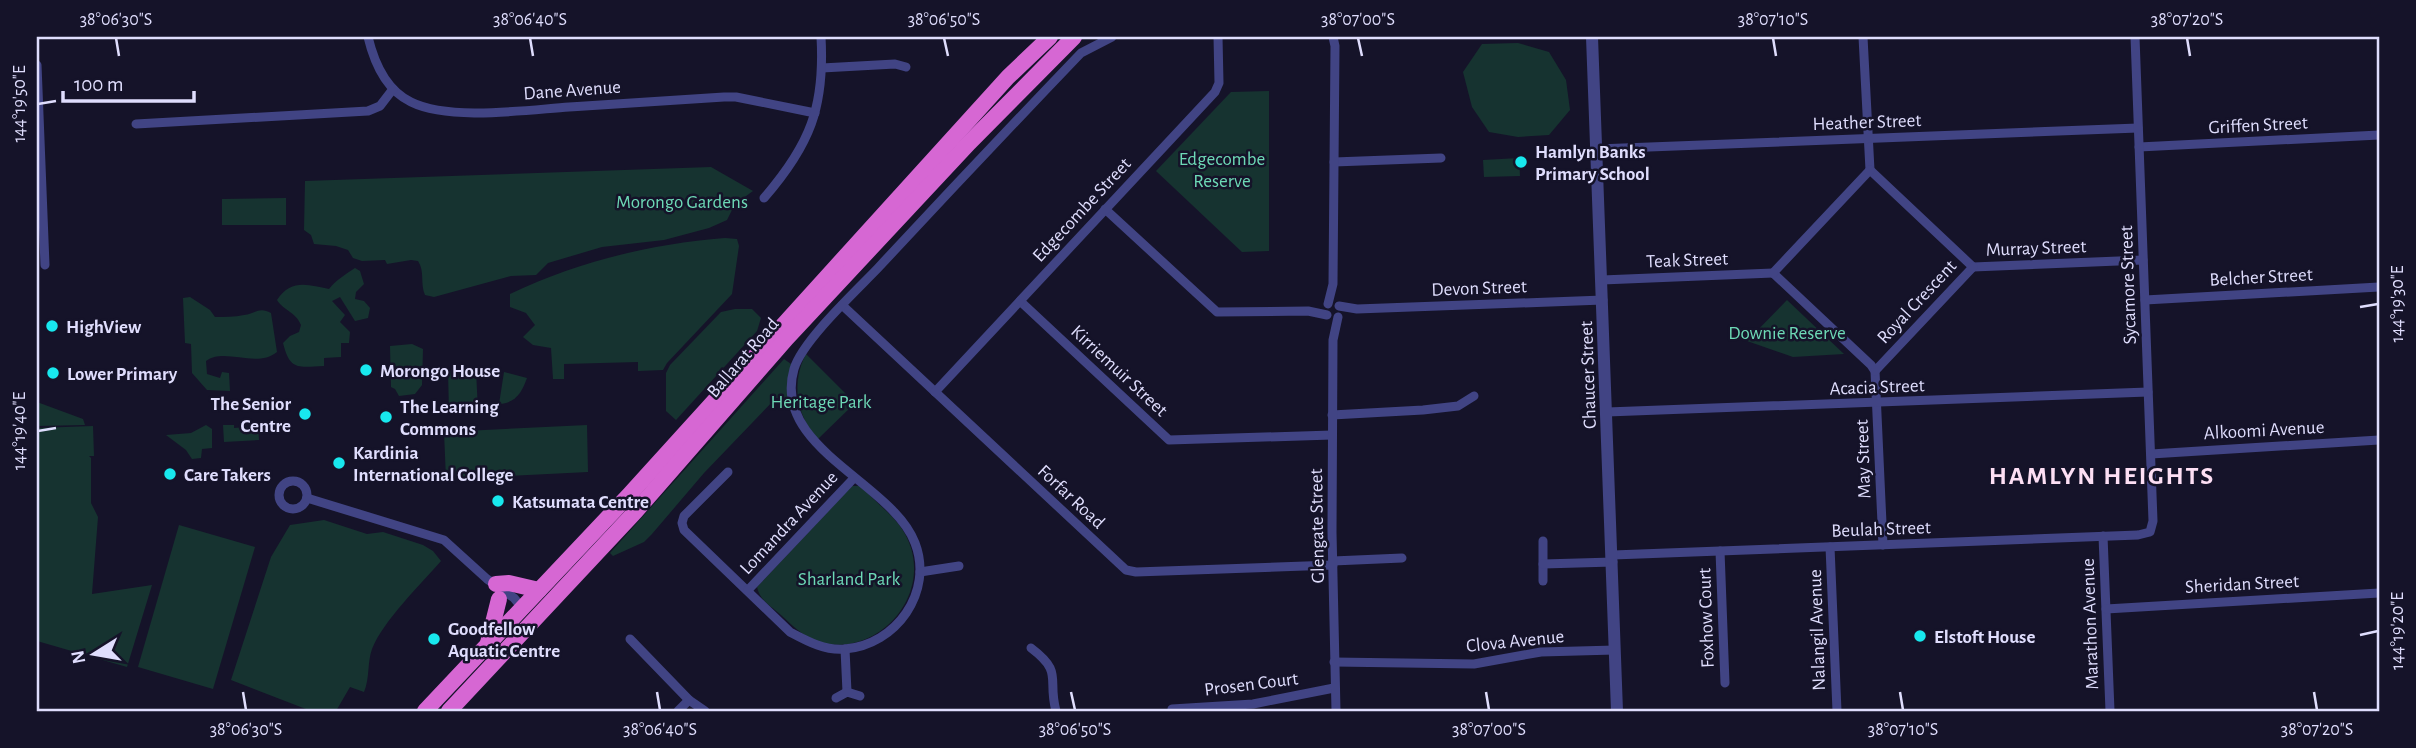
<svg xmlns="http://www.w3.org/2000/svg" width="2416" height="748" viewBox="0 0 2416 748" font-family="'Alegreya Sans',sans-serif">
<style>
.green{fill:#163330}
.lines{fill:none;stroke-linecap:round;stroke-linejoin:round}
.minor{stroke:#414484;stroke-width:9}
.tertiary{stroke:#414484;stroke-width:12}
.trunk{stroke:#d667d3;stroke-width:16}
.ticks{fill:none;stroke:#dfddfd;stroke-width:2.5}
.poi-dot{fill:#18e8ee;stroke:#151329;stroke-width:2.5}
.labels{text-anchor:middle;stroke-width:5;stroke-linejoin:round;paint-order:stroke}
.street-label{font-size:19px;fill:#dfddfd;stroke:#151329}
.poi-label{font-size:19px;font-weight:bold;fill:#dfddfd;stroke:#151329;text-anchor:start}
.park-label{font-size:19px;fill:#6dd9b6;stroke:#151329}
.district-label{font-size:26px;font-weight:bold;letter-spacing:2px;fill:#fddff4;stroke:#151329}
.neatline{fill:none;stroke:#dfddfd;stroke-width:2.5}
.ticks-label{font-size:18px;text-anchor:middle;fill:#dfddfd}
</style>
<rect width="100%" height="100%" fill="#151329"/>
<g class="green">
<path d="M1518 43 1549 52 1566 80 1570 110 1549 135 1518 137 1489 132 1472 107 1463 72 1482 44Z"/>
<path d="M1269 91V251L1242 252 1156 171 1231 92Z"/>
<path d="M1519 158 1520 176 1484 177 1483 160Z"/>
<path d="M711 167 753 191 735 204 727 220 709 228 664 240 602 247 548 263 536 275 511 276 434 297 425 295C420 284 425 271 418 261L411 260 387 264 385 260 362 261 353 258 348 250 336 246 314 244 311 235 304 230 305 181Z"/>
<path d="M286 198V225H222V199Z"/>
<path d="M725 238 737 239 739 246 732 294 667 363 663 370 638 371V362L564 364V379H553L551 348 533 345 523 337 535 325 526 313 510 307V294C577 262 650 244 725 238Z"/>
<path d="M355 268 360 271 364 284 356 292 355 299 364 301 370 308 368 318 355 321 340 297 332 301 345 315 340 322 350 332 349 343H341V357L324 358V366C298 367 290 371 283 343L290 336 299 332 301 325C296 312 284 311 277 300 291 278 309 285 329 289 336 280 346 274 355 268Z"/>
<path d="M190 297 210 310 215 317C224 317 235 317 244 315 255 314 259 306 271 313L277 352C256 369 225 347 206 361L207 374 220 378 222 372 229 373 230 391 207 390 192 373 191 344 185 343 183 298Z"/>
<path d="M1787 300 1844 354 1793 357 1747 341Z"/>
<path d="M735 309H752L761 318 757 331 676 420 666 411V373L670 365 721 312Z"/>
<path d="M412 344 423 349 422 385 415 394 399 396 395 389 391 387 390 346Z"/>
<path d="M806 354 855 403 818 439C796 416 791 382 806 354Z"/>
<path d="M784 359 791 364 788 396 785 399 776 398 704 473 652 534 644 542 613 556 610 553Z"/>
<path d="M476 370 478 411 449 412 448 371Z"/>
<path d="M504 372 527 378C522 392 516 403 499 404Z"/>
<path d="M37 402 83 419 85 425 37 426Z"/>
<path d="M206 425 212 429V448L202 449 201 458 192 459 186 450 166 435 191 433Z"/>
<path d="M223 425H234V428L258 426 259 440 224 442Z"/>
<path d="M587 425 588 472 446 479 444 432Z"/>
<path d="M93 426 94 456H89L91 458V503L98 517 92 594 152 585 127 667 37 641V428Z"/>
<path d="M852 486H859L865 490C876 503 893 515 902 529 938 584 888 653 826 644 808 641 794 627 781 615 771 606 760 601 757 587Z"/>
<path d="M324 520 367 534 383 532 423 545 433 551 441 561C421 584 383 621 372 649 367 663 370 678 364 692L350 687 336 711H311L231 680 271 557 290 525Z"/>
<path d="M179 525 255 547 213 689 138 667Z"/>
</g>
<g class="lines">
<g class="minor">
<path d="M368 37C374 62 386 90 411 102 449 121 526 110 569 107 621 104 673 100 724 97H736L815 113"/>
<path d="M1863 37 1870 170"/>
<path d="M37 65 45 265"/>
<path d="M822 68 895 64 906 67"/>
<path d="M136 124 368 111 380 106 393 89"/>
<path d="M2139 147 2379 135"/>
<path d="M1597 149 2138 128"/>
<path d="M1334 162 1441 158"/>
<path d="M1870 170 1973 267"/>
<path d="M764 198C810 145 825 107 821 37"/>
<path d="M1105 209 1217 312 1308 311 1327 315"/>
<path d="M1973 267 2143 260"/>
<path d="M1773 273 1871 365 1875 371 1883 545"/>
<path d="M1773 273 1870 170"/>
<path d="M1602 280 1773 273"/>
<path d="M2145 300 2379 287"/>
<path d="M1020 301 1169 440 1332 435"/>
<path d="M1328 304 1333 284 1335 46 1333 37"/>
<path d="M842 305 1126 570 1136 572 1333 565"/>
<path d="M1339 306 1357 309 1603 300"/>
<path d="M1875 371 1973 267"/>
<path d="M935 392 1215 92 1219 83 1218 37"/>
<path d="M1607 412 2148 392"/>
<path d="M1332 415 1423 410 1458 406 1474 396"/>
<path d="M2151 454 2379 440"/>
<path d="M728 472 684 516 682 523 684 530 790 632C807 641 825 651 845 649 896 645 934 592 915 543 892 482 771 448 794 369 802 341 856 291 878 268 945 196 1013 124 1081 53L1112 37"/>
<circle cx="293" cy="495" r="14"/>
<path d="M307 498 444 540 487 579 514 598 524 610"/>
<path d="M2103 536 2110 711"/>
<path d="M1543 541V581"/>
<path d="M1830 547 1837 711"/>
<path d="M1720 551 1725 683"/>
<path d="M1613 555 2138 535 2150 532 2153 521 2135 37"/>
<path d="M1333 561 1402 558"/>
<path d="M1543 564 1613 562"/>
<path d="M920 572 959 566"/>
<path d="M748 590 854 478"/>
<path d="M2106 609 2379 593"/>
<path d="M630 639 689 700 705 711"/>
<path d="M1031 648C1064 673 1047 678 1056 711"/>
<path d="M845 649 847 692"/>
<path d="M1334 662 1474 664 1541 652 1615 650"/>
<path d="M836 698 847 692 860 696"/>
<path d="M1172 709 1253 704 1334 688"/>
<path d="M678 711 689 700"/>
<path d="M1336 711 1332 532 1333 340 1338 317"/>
</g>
<path class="tertiary" d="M1592 37 1617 711"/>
<g class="trunk">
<path d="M496 584 509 583 539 590"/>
<path d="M488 643 499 599"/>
<path d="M425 711 629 495 1008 77 1050 37"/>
<path d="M449 711 636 511 787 338 969 143 1074 37"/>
</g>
</g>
<path class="ticks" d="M116 38 119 56M530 38 533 56M944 38 948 56M1358 38 1362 56M1773 38 1776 56M2187 38 2190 56M38 104 56 101M2360 307 2378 304M38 431 56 428M2360 635 2378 631M243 692 246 710M657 692 660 710M1071 692 1075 710M1486 692 1489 710M1900 692 1903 710M2314 692 2317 710"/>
<g class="poi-dot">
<circle cx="1521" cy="162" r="7"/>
<circle cx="52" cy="326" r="7"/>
<circle cx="366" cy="370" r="7"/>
<circle cx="53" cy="373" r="7"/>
<circle cx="305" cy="414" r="7"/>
<circle cx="386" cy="417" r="7"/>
<circle cx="339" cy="463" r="7"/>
<circle cx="170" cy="474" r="7"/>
<circle cx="498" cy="501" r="7"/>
<circle cx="1920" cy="636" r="7"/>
<circle cx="434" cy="639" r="7"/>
</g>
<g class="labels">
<g class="street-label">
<text transform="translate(572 89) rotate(-4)" y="7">Dane Avenue</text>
<text transform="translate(1867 121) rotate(-2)" y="7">Heather Street</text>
<text transform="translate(2258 124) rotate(-3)" y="7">Griffen Street</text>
<text transform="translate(1081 209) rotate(-47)" y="7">Edgecombe Street</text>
<text transform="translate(2036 247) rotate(-2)" y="7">Murray Street</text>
<text transform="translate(1687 259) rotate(-2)" y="7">Teak Street</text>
<text transform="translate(2261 276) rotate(-3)" y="7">Belcher Street</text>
<text transform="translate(2127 285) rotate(-92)" y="7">Sycamore Street</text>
<text transform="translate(1479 287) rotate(-2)" y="7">Devon Street</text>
<text transform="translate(1916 301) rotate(-47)" y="7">Royal Crescent</text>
<text transform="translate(742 357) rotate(-49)" y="7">Ballarat Road</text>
<text transform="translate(1120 370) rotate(43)" y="7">Kirriemuir Street</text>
<text transform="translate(1587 375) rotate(-92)" y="7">Chaucer Street</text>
<text transform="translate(1877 386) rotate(-2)" y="7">Acacia Street</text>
<text transform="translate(2264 429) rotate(-3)" y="7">Alkoomi Avenue</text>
<text transform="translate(1862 459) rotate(-92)" y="7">May Street</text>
<text transform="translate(1072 496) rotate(43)" y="7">Forfar Road</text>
<text transform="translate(788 522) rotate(-47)" y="7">Lomandra Avenue</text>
<text transform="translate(1316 526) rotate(-91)" y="7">Glengate Street</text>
<text transform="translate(1881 528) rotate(-2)" y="7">Beulah Street</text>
<text transform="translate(2242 583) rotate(-3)" y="7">Sheridan Street</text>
<text transform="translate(1705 618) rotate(-92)" y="7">Foxhow Court</text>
<text transform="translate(2089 624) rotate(-92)" y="7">Marathon Avenue</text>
<text transform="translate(1816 630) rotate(-92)" y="7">Nalangil Avenue</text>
<text transform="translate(1515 640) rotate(-6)" y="7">Clova Avenue</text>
<text transform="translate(1251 683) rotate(-7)" y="7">Prosen Court</text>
</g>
<g class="poi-label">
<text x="1535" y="158">Hamlyn Banks<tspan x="1535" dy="22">Primary School</tspan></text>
<text x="66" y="333">HighView</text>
<text x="380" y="377">Morongo House</text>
<text x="67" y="380">Lower Primary</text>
<text x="291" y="410" text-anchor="end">The Senior<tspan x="291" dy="22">Centre</tspan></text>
<text x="400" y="413">The Learning<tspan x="400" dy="22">Commons</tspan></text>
<text x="353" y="459">Kardinia<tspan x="353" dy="22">International College</tspan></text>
<text x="184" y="481">Care Takers</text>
<text x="512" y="508">Katsumata Centre</text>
<text x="448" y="635">Goodfellow<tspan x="448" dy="22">Aquatic Centre</tspan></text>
<text x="1934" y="643">Elstoft House</text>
</g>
<g class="park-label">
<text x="1222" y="165">Edgecombe<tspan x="1222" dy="22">Reserve</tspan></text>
<text x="682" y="208">Morongo Gardens</text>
<text x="1787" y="339">Downie Reserve</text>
<text x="821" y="408">Heritage Park</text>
<text x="849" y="585">Sharland Park</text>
</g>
<g class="district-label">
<text x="2102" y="484">HAMLYN HEIGHTS</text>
</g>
</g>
<rect width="2416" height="748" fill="none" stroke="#151329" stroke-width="77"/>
<g transform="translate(94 654) rotate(259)" stroke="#151329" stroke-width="5" paint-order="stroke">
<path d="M0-5L12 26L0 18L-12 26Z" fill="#dfddfd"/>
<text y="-10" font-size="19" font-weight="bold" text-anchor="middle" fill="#dfddfd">N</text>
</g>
<path d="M63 91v10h131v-10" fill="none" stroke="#dfddfd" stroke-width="3.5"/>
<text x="74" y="91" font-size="21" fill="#dfddfd" stroke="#151329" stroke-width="5" paint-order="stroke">100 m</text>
<rect x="38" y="38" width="2340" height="672" class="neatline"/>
<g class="ticks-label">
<text x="116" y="25">38°06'30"S</text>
<text x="530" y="25">38°06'40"S</text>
<text x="944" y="25">38°06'50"S</text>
<text x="1358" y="25">38°07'00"S</text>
<text x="1773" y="25">38°07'10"S</text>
<text x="2187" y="25">38°07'20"S</text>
<text transform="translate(19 104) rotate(-90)" y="6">144°19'50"E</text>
<text transform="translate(2397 304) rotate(-90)" y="6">144°19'30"E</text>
<text transform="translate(19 431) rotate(-90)" y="6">144°19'40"E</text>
<text transform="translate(2397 631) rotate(-90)" y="6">144°19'20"E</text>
<text x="246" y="735">38°06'30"S</text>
<text x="660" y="735">38°06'40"S</text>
<text x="1075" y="735">38°06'50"S</text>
<text x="1489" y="735">38°07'00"S</text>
<text x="1903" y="735">38°07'10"S</text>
<text x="2317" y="735">38°07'20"S</text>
</g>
</svg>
